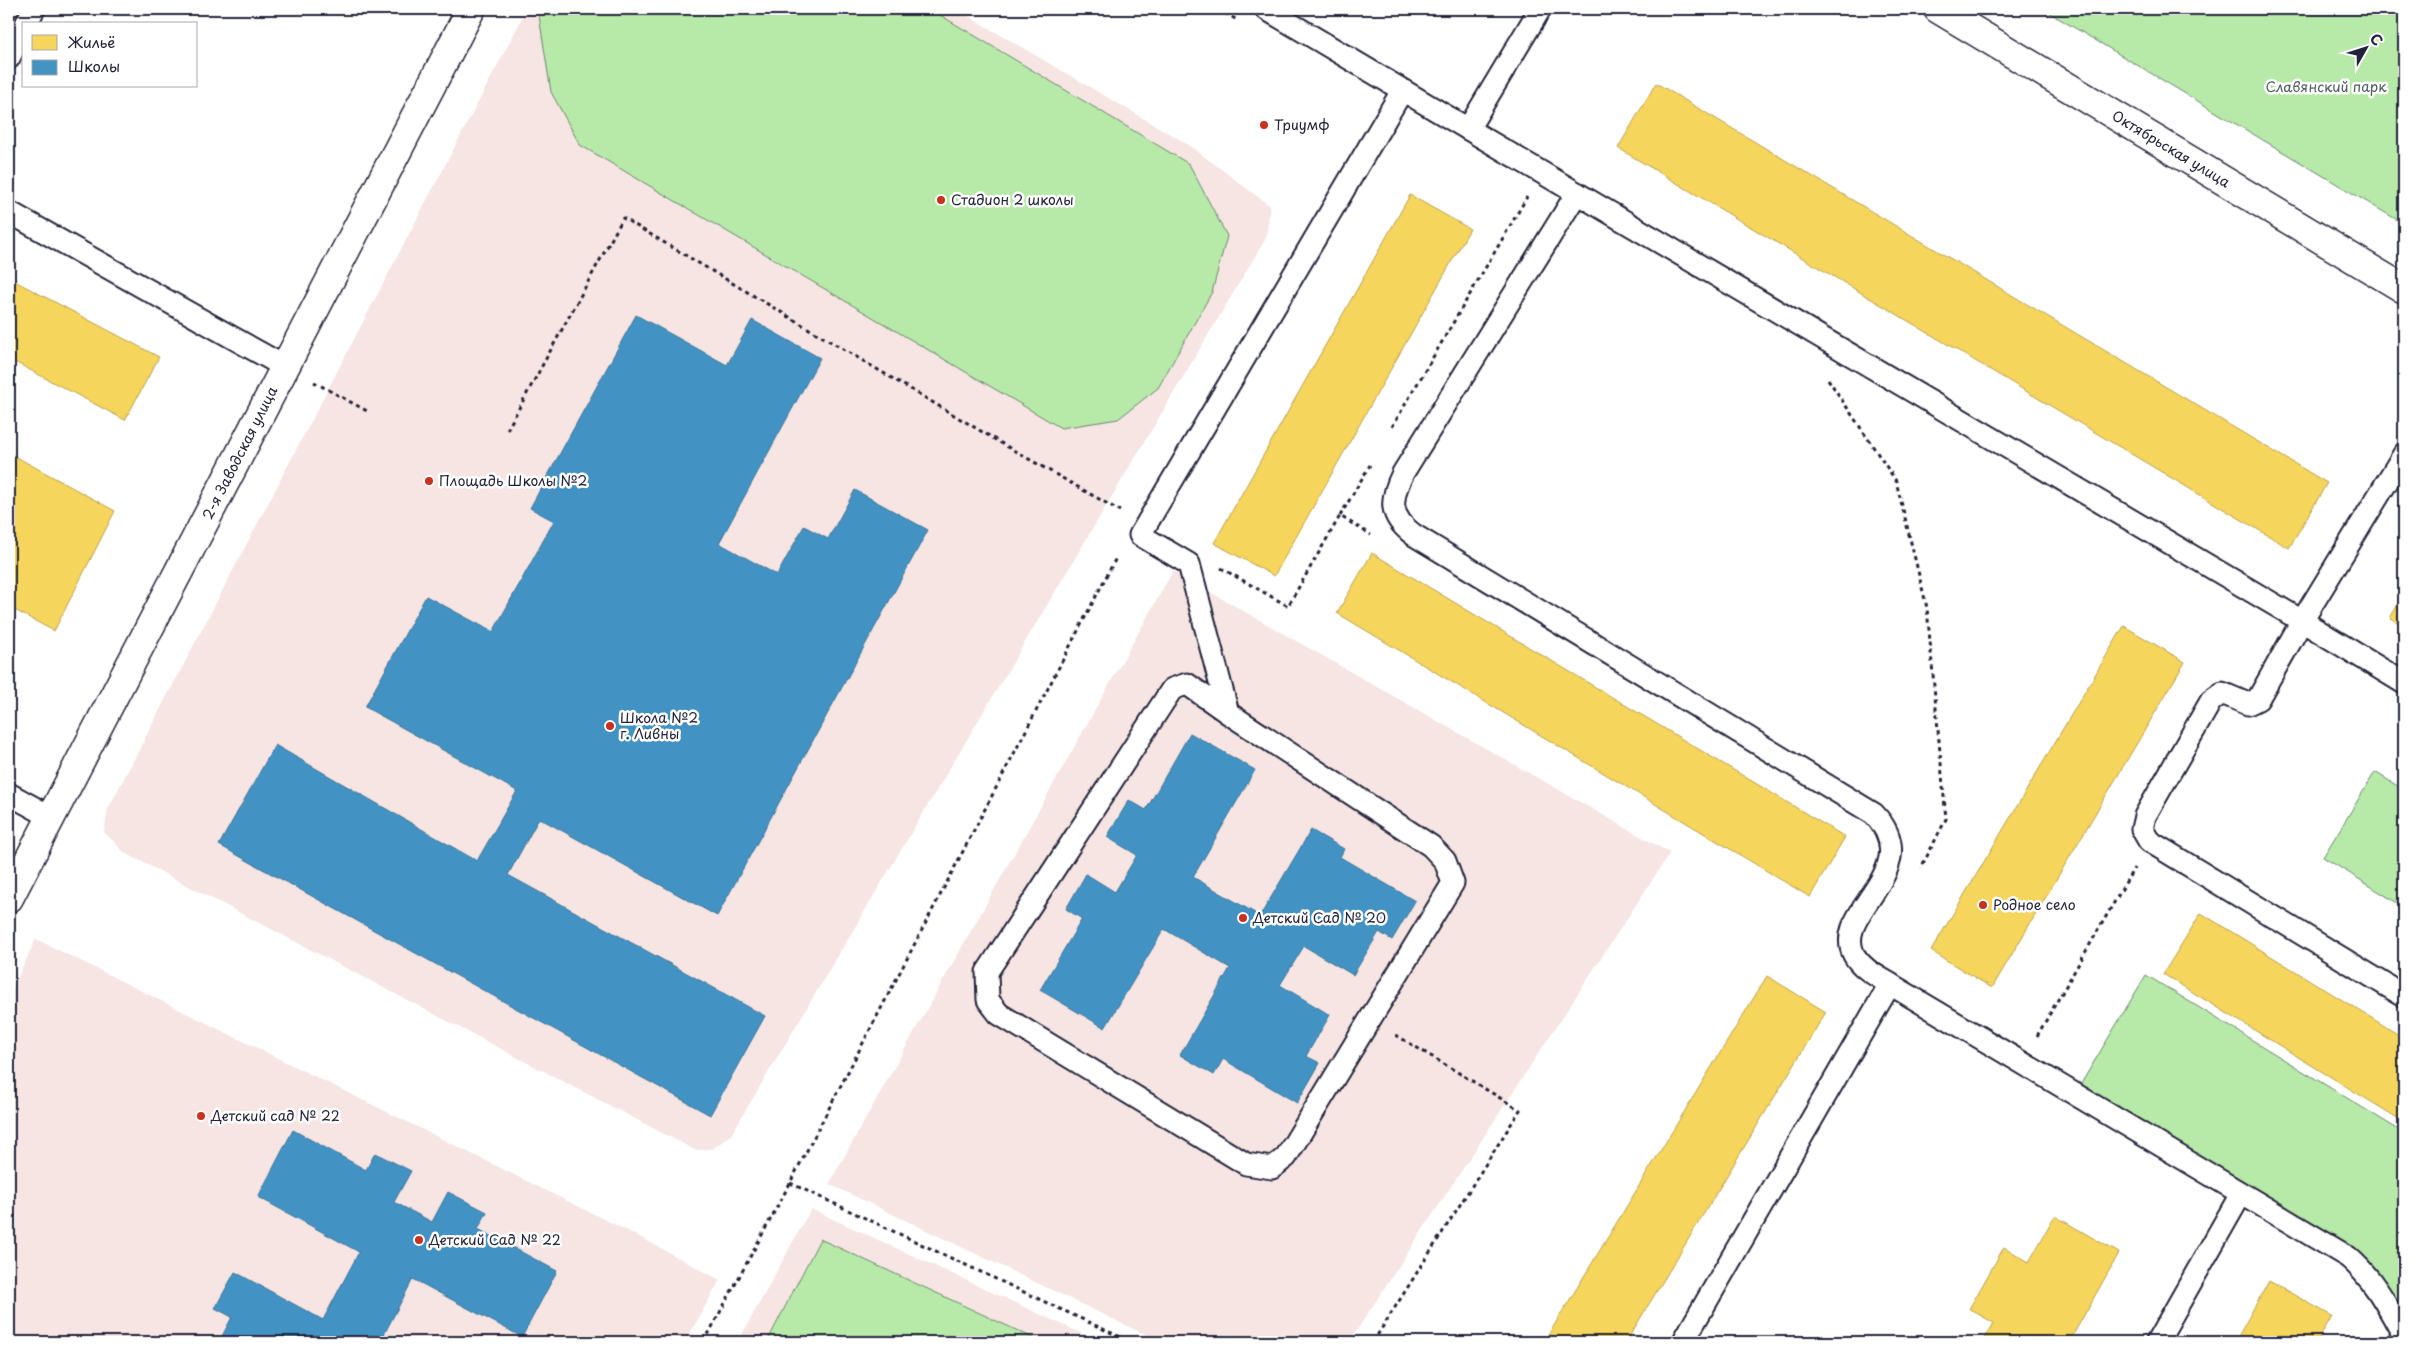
<svg xmlns="http://www.w3.org/2000/svg" width="2413" height="1351" viewBox="0 0 2413 1351" font-family="'Playpen Sans',sans-serif">
<style>
.built{fill:#f6e5e2}
.green{fill:#b7e9a9;stroke:#6c8672}
.homes{fill:#f6d55c;stroke:#b69f52}
.schools{fill:#4393c3;stroke:#39719a}
.lines{fill:none;stroke-linecap:round;stroke-linejoin:round}
.service-casing{stroke:#22223b;stroke-width:25}
.minor-casing{stroke:#22223b;stroke-width:31}
.tertiary-casing{stroke:#22223b;stroke-width:31}
.path{stroke:#22223b;stroke-width:3;stroke-dasharray:4 4;stroke-linecap:butt}
.service{stroke:#fff;stroke-width:21}
.minor{stroke:#fff;stroke-width:28}
.tertiary{stroke:#fff;stroke-width:28}
.poi-dot{fill:#c8321e;stroke:#fff;stroke-width:2}
.labels{text-anchor:middle;stroke-width:5;stroke-linejoin:round;paint-order:stroke}
.park-label{font-size:14px;fill:#4f5e5c;stroke:#fff}
.poi-label{font-size:14px;fill:#22223b;stroke:#fff;text-anchor:start}
.street-label{font-size:14px;fill:#22223b;stroke:#fff}
</style>
<rect width="100%" height="100%" fill="#fff"/>
<filter id="ink" filterUnits="userSpaceOnUse"><feTurbulence type="fractalNoise" baseFrequency=".02" numOctaves="2"/><feDisplacementMap in="SourceGraphic" scale="10" xChannelSelector="R" yChannelSelector="G"/><feConvolveMatrix kernelMatrix="1 2 1 2 8 2 1 2 1" color-interpolation-filters="sRGB"/></filter>
<g filter="url(#ink)">
<g class="built">
<path d="M527 9H956L1189 145 1270 206 1266 238 731 1135 712 1149 695 1150 125 853 104 832 108 809Z"/>
<path d="M1173 571 1670 853 1349 1342H1161L829 1184Z"/>
<path d="M36 939 636 1235 720 1280 685 1342H9V996Z"/>
<path d="M811 1209 1100 1342H738Z"/>
</g>
<g class="green">
<path d="M542 9H930L1189 164 1227 236 1212 292 1158 388 1118 419 1061 428 580 145 551 92 539 16Z"/>
<path d="M2043 9H2404V212L2399 221Z"/>
<path d="M2375 772 2404 790V907L2323 857Z"/>
<path d="M2146 975 2404 1133V1324L2384 1285 2079 1087Z"/>
<path d="M820 1239 1042 1342H767Z"/>
</g>
<g class="homes">
<path d="M1656 83 2327 483 2289 548 1618 148Z"/>
<path d="M1410 195 1470 229 1274 576 1214 543Z"/>
<path d="M9 278 159 357 125 420 9 359Z"/>
<path d="M11 454 115 511 54 631 9 607V459Z"/>
<path d="M1372 553 1845 837 1810 897 1337 613Z"/>
<path d="M2404 594V626L2390 618Z"/>
<path d="M2124 626 2185 662 1992 988 1931 951Z"/>
<path d="M2201 913 2404 1038V1122L2163 974Z"/>
<path d="M1767 976 1826 1012 1626 1342H1544Z"/>
<path d="M2055 1216 2119 1253 2069 1342H1983L1994 1323 1969 1309 2004 1247 2029 1262Z"/>
<path d="M2269 1281 2332 1316 2317 1342H2235Z"/>
</g>
<g class="schools">
<path d="M636 315 727 365 752 320 820 358 719 543 777 575 804 526 828 539 855 490 928 530 717 916 539 818 508 875 765 1016 710 1115 219 845 275 745 477 861 517 791 365 707 426 596 493 632 554 521 530 508Z"/>
<path d="M1190 733 1255 770 1193 877 1260 916 1311 830 1344 849 1340 857 1415 901 1392 940 1379 932 1353 975 1304 946 1280 985 1330 1015 1306 1056 1320 1063 1297 1103 1223 1059 1214 1075 1180 1055 1230 968 1164 929 1105 1028 1040 990 1082 919 1066 909 1086 874 1115 892 1137 855 1107 837 1129 800 1146 810Z"/>
<path d="M293 1130 366 1170 375 1153 411 1171 394 1202 432 1222 448 1192 487 1212 478 1229 557 1271 522 1337 413 1279 380 1342H219L232 1317 215 1308 235 1272 323 1320 359 1252 258 1197Z"/>
</g>
<g class="lines">
<defs>
<g id="service">
<path d="M1266 9 1468 129 1540 9"/>
<path d="M26 24 34 9"/>
<path d="M9 58 24 28"/>
<path d="M1468 129 2302 621 2404 454"/>
<path d="M1577 193 1403 473C1390 499 1388 516 1414 535L1874 814C1928 871 1831 911 1854 955 1862 969 1877 976 1890 984"/>
<path d="M9 212 285 367"/>
<path d="M2404 683 2302 621 2258 699 2248 704 2222 693 2211 701 2145 816 2142 829 2149 841 2404 996"/>
<path d="M1228 713 1187 684 1172 689 987 972 988 1000 999 1014 1246 1164 1272 1168 1286 1157 1453 883 1445 861 1431 846 1228 713 1189 564 1140 535 1402 91"/>
<path d="M9 794 51 817"/>
<path d="M1683 1342 1890 984 2348 1257C2374 1279 2388 1307 2404 1336"/>
<path d="M2157 1342 2241 1194"/>
</g>
<path id="minor" d="M9 898 471 9"/>
<path id="tertiary" d="M1938 9 2404 289"/>
</defs>
<use href="#service" class="service-casing"/>
<use href="#minor" class="minor-casing"/>
<use href="#tertiary" class="tertiary-casing"/>
<g class="path">
<path d="M1218 9 1237 20"/>
<path d="M1828 379 1896 481 1927 608 1946 819 1921 868"/>
<path d="M314 382 367 411"/>
<path d="M1392 427 1527 197"/>
<path d="M507 430 623 218 1006 446 1120 511"/>
<path d="M1340 516 1370 465"/>
<path d="M1221 568 1288 606 1340 516 1371 535"/>
<path d="M2037 1036 2134 868"/>
<path d="M790 1183 1131 1342"/>
<path d="M704 1342 790 1183 1117 556"/>
<path d="M1373 1342 1520 1110 1396 1035"/>
</g>
<use href="#service" class="service"/>
<use href="#minor" class="minor"/>
<use href="#tertiary" class="tertiary"/>
</g>
</g>
<g class="poi-dot">
<circle cx="1264" cy="125" r="5"/>
<circle cx="941" cy="200" r="5"/>
<circle cx="429" cy="481" r="5"/>
<circle cx="610" cy="726" r="5"/>
<circle cx="1983" cy="905" r="5"/>
<circle cx="1243" cy="918" r="5"/>
<circle cx="201" cy="1116" r="5"/>
<circle cx="419" cy="1240" r="5"/>
</g>
<g class="labels">
<g class="park-label">
<text x="2326" y="92">Славянский парк</text>
</g>
<g class="poi-label">
<text x="1274" y="130">Триумф</text>
<text x="951" y="205">Стадион 2 школы</text>
<text x="439" y="486">Площадь Школы №2</text>
<text x="620" y="723">Школа №2<tspan x="620" dy="16">г. Ливны</tspan></text>
<text x="1993" y="910">Родное село</text>
<text x="1253" y="923">Детский Сад № 20</text>
<text x="211" y="1121">Детский сад № 22</text>
<text x="429" y="1245">Детский Сад № 22</text>
</g>
<g class="street-label">
<text transform="translate(2171 149) rotate(31)" y="5">Октябрьская улица</text>
<text transform="translate(240 453) rotate(-63)" y="5">2-я Заводская улица</text>
</g>
</g>
<rect width="2413" height="1351" fill="none" stroke="#fff" stroke-width="30"/>
<rect x="15" y="15" width="2383" height="1321" fill="none" stroke="#22223b" stroke-width="2" filter="url(#ink)"/>
<rect x="22" y="22" width="175" height="65" fill="#ffffff" stroke="#a7a7b1"/>
<rect x="32" y="35" width="25" height="15" fill="#f6d55c" stroke="#a7a7b1"/>
<text x="68" y="48" font-size="15" fill="#22223b">Жильё</text>
<rect x="32" y="60" width="25" height="15" fill="#4393c3" stroke="#a7a7b1"/>
<text x="68" y="72" font-size="15" fill="#22223b">Школы</text>
<g transform="translate(2366 48) rotate(51)" stroke="#ffffff" stroke-width="4" paint-order="stroke">
<path d="M0-4L9 19L0 12L-9 19Z" fill="#22223b"/>
<text y="-8" font-size="14" font-weight="bold" text-anchor="middle" fill="#22223b">С</text>
</g>
</svg>
